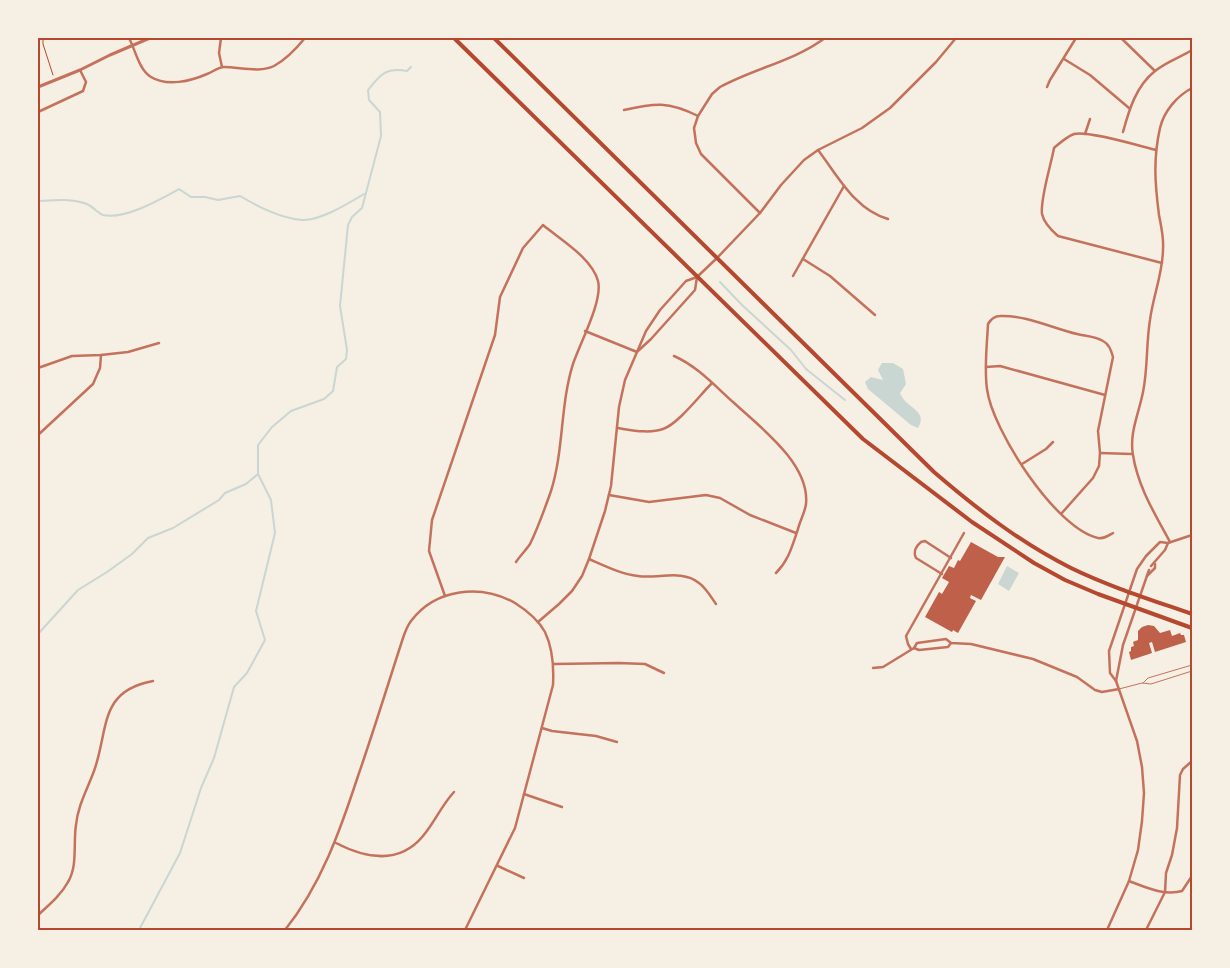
<svg xmlns="http://www.w3.org/2000/svg" width="1230" height="968" viewBox="0 0 1230 968" font-family="Bitter,serif">
<style>
.water{fill:#c9d6d2}
.lines{fill:none;stroke-linecap:round;stroke-linejoin:round}
.stream{stroke:#c9d6d2;stroke-width:2}
.building{fill:#bf614a}
.path{stroke:#b5482f;stroke-width:1}
.service{stroke:#c5725c;stroke-width:1}
.minor{stroke:#c5725c;stroke-width:2.5}
.tertiary{stroke:#c5725c;stroke-width:3}
.secondary{stroke:#b5482f;stroke-width:4}
.neatline{fill:none;stroke:#b5482f;stroke-width:2}
</style>
<rect width="100%" height="100%" fill="#f6efe4"/>
<g class="water">
<path d="M882 363H893L903 369 906 384 900 393C906 409 929 410 918 428L911 425 868 389 865 382 871 377 883 380 878 370Z"/>
<path d="M1007 566 1019 573 1009 591 998 584Z"/>
</g>
<g class="lines">
<g class="stream">
<path d="M38 201C54 200 71 198 87 204 93 207 98 213 103 215 125 220 161 199 179 189L191 197H205L218 200 240 196C259 207 280 218 302 220 320 221 349 203 364 194"/>
<path d="M720 282 742 305 791 350 806 369 845 400"/>
<path d="M38 634 78 590 107 572 132 554 148 538 173 528 219 500 225 493 246 484 258 474"/>
<path d="M139 930 180 853 201 788 214 758 234 687 247 673 265 640 256 611 275 533 271 500 258 474V445L272 427 291 411 324 399 333 391 337 367 346 359 347 350 340 306 348 225 352 217 362 208 381 136 380 112 369 100 368 90C380 75 386 67 407 71L411 67"/>
</g>
</g>
<g class="building">
<path d="M971 542 998 557H1005L981 600 971 595 970 598 976 601 958 633 953 630 952 632 925 617 939 592 942 594 949 582 942 578 949 566 954 568 958 560 960 561Z"/>
<path d="M1148 625 1154 626 1160 633 1170 630 1172 636 1180 633 1181 635H1184L1186 642 1155 652 1152 642 1149 643 1152 653 1131 660 1129 652 1131 651V647L1134 646 1133 642 1138 640V631L1142 627Z"/>
</g>
<g class="lines">
<path class="path" d="M43 38V44L53 75"/>
<g class="service">
<path d="M1143 683 1148 678 1192 665"/>
<path d="M1119 689 1142 683 1151 684 1192 671"/>
</g>
<g class="minor">
<path d="M129 38C135 49 139 70 151 77 167 87 191 81 207 74 213 72 218 67 224 67 240 67 260 73 274 66 287 59 296 49 305 38"/>
<path d="M221 38 219 53 222 67"/>
<path d="M1121 38 1155 71"/>
<path d="M1190 38 1192 41"/>
<path d="M1064 59 1090 75 1129 108"/>
<path d="M1047 87 1050 80 1076 38"/>
<path d="M624 110C655 103 668 101 698 116"/>
<path d="M38 112 83 91 86 82 80 70"/>
<path d="M1123 132C1129 110 1136 86 1155 71 1166 62 1181 57 1192 50"/>
<path d="M1085 134 1090 119"/>
<path d="M818 150C838 176 855 210 888 219"/>
<path d="M1156 150C1140 146 1087 130 1074 134 1066 137 1060 143 1054 148 1051 165 1040 199 1042 214 1044 223 1051 230 1058 236L1162 263"/>
<path d="M760 213 701 154 696 143 694 128 698 116 712 94 720 87C755 68 794 61 825 38"/>
<path d="M803 259 830 276 875 315"/>
<path d="M793 276 844 186"/>
<path d="M585 331 637 352"/>
<path d="M638 351 651 339 695 290 697 277"/>
<path d="M674 356C697 366 715 386 733 402 760 427 810 464 806 504 805 512 800 521 798 529 792 546 789 560 776 573"/>
<path d="M986 367 1000 366 1105 395"/>
<path d="M38 368 72 356 101 355 128 352 159 343"/>
<path d="M617 428C631 430 649 434 663 429 678 424 700 395 712 383"/>
<path d="M38 435 93 384 100 368 101 355"/>
<path d="M1100 453 1132 454"/>
<path d="M1022 464 1046 449 1053 442"/>
<path d="M609 495 649 502 706 495 720 498 750 515 796 533"/>
<path d="M1061 514 1093 478 1099 466 1100 453 1098 431 1113 357C1111 350 1109 344 1103 341 1095 336 1085 336 1077 334 1052 328 1026 315 1000 316 994 316 991 319 988 324 987 345 984 368 987 389 992 430 1056 529 1098 538 1104 539 1108 536 1113 533"/>
<path d="M1170 542C1155 514 1138 487 1133 455 1129 433 1139 413 1143 392 1148 368 1146 344 1150 320 1153 296 1163 273 1163 249 1164 238 1161 226 1159 215 1155 184 1153 159 1160 128 1164 111 1177 96 1192 88"/>
<path d="M589 559C605 566 621 574 638 576 658 579 682 569 699 583 706 588 711 597 716 604"/>
<path d="M1151 566 1165 550 1168 543"/>
<path d="M942 574 916 558C913 552 916 546 921 542L925 541 951 558"/>
<path d="M1147 576 1155 568V564"/>
<path d="M445 596 429 551 432 520 495 335 500 297 523 248 543 225C561 240 592 258 598 281 603 301 580 343 573 364 560 405 564 450 551 491 545 508 538 528 530 544 526 550 520 556 516 562"/>
<path d="M538 622 559 604 572 591 582 576 589 559 605 511 611 486 619 407 625 380 646 331 660 310 686 281 697 277 717 258 760 213 781 185 804 160 818 150 862 128 890 108 936 62 956 38"/>
<path d="M914 648 919 650 948 647 951 643"/>
<path d="M911 649 908 644 906 636 964 533"/>
<path d="M554 664 619 663 645 664 664 673"/>
<path d="M873 668 883 667 914 648 917 643 946 639 951 643 971 644 1033 659 1077 677 1095 690 1102 692 1119 689"/>
<path d="M1116 681 1123 645 1149 570"/>
<path d="M542 728 552 731 596 736 617 742"/>
<path d="M524 794 562 807"/>
<path d="M336 843C365 858 399 865 423 836 435 822 441 806 454 792"/>
<path d="M498 866 524 878"/>
<path d="M1129 881C1145 887 1164 896 1182 891L1192 876"/>
<path d="M38 915C49 905 61 895 68 882 78 865 73 844 76 825 78 805 87 790 94 771 109 730 98 691 153 681"/>
<path d="M285 930C321 885 340 831 358 776 374 730 388 684 403 638 405 632 408 625 411 621 436 588 481 584 515 603 526 610 539 621 545 632 553 649 554 667 553 685L515 828 465 930"/>
<path d="M1107 930 1129 881 1138 850 1142 821 1144 793 1142 767 1137 741 1116 681 1110 673 1109 651 1137 569 1146 556 1160 542 1168 543 1192 535"/>
<path d="M1146 930 1165 892 1166 873 1172 855 1177 828 1180 775 1183 769 1192 761"/>
</g>
<path class="tertiary" d="M38 87 80 70 110 55 150 38"/>
<g class="secondary">
<path d="M454 38 863 439 972 522 1034 563 1065 580 1098 594 1192 628"/>
<path d="M494 38 934 472C977 509 1021 543 1071 568 1110 587 1152 600 1192 614"/>
</g>
</g>
<rect width="1230" height="968" fill="none" stroke="#f6efe4" stroke-width="78"/>
<rect x="39" y="39" width="1152" height="890" class="neatline"/>
</svg>
